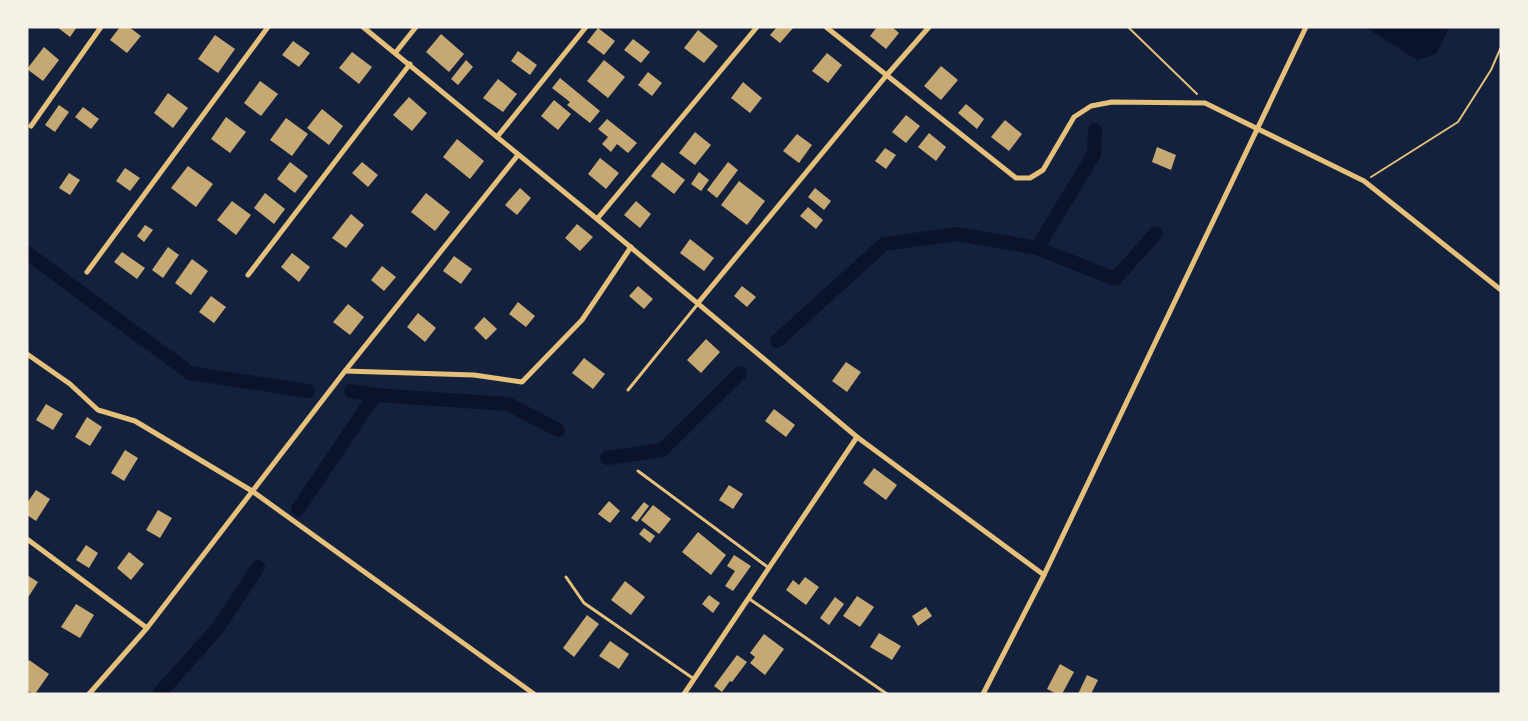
<svg xmlns="http://www.w3.org/2000/svg" width="1528" height="721" viewBox="0 0 1528 721" font-family="'Work Sans',sans-serif">
<style>
.water{fill:#0b132b}
.lines{fill:none;stroke-linecap:round;stroke-linejoin:round}
.canal{stroke:#0b132b;stroke-width:14}
.building{fill:#c6a872}
.path{stroke:#e5c07b;stroke-width:2}
.service{stroke:#e5c07b;stroke-width:3}
.minor{stroke:#e5c07b;stroke-width:5}
</style>
<rect width="100%" height="100%" fill="#14213d"/>
<path class="water" d="M1365 27H1450L1436 54 1417 60Z"/>
<g class="lines">
<g class="canal">
<path d="M1037 248 1094 154 1095 130"/>
<path d="M27 253 190 373 308 391"/>
<path d="M777 341 884 244 957 234 1037 248 1115 279 1156 233"/>
<path d="M351 391 375 395"/>
<path d="M607 458 662 450 740 373"/>
<path d="M298 509 375 395 508 404 558 430"/>
<path d="M159 694 217 629 258 567"/>
</g>
</g>
<g class="building">
<path d="M57 27H77L70 37Z"/>
<path d="M120 27H129L141 36 127 53 110 40Z"/>
<path d="M777 27H794L780 43 770 35Z"/>
<path d="M877 27H892L899 33 886 49 870 36Z"/>
<path d="M598 28 615 41 604 55 587 42Z"/>
<path d="M698 30 718 46 704 63 684 48Z"/>
<path d="M441 34 464 54 449 72 426 52Z"/>
<path d="M215 35 235 49 218 73 198 59Z"/>
<path d="M633 39 650 52 641 63 624 50Z"/>
<path d="M293 41 310 53 299 67 282 55Z"/>
<path d="M44 47 59 60 43 81 27 69Z"/>
<path d="M518 51 537 65 530 75 511 61Z"/>
<path d="M352 52 372 67 359 84 339 68Z"/>
<path d="M827 53 842 65 828 83 812 71Z"/>
<path d="M466 60 473 67 458 85 451 79Z"/>
<path d="M604 60 625 77 608 98 587 81Z"/>
<path d="M941 66 958 80 941 100 924 86Z"/>
<path d="M648 72 662 83 652 96 638 85Z"/>
<path d="M560 78 600 111 590 123 567 105 570 102 552 88Z"/>
<path d="M498 79 517 94 503 112 483 98Z"/>
<path d="M260 81 278 94 261 116 244 103Z"/>
<path d="M743 82 762 98 750 113 731 98Z"/>
<path d="M168 93 188 108 173 128 154 113Z"/>
<path d="M409 97 427 113 412 131 393 115Z"/>
<path d="M554 100 571 114 558 130 541 116Z"/>
<path d="M966 104 984 119 977 129 958 113Z"/>
<path d="M59 105 69 112 55 132 45 125Z"/>
<path d="M83 107 99 119 91 129 75 117Z"/>
<path d="M322 109 343 126 329 145 307 128Z"/>
<path d="M906 115 920 126 906 143 892 132Z"/>
<path d="M226 117 246 132 230 153 211 139Z"/>
<path d="M286 118 308 134 292 156 270 140Z"/>
<path d="M607 119 637 143 628 153 617 144 611 152 602 144 608 137 598 129Z"/>
<path d="M1005 120 1022 134 1009 151 991 137Z"/>
<path d="M695 132 711 145 695 165 679 153Z"/>
<path d="M929 133 946 147 936 161 918 147Z"/>
<path d="M797 134 812 145 799 163 783 151Z"/>
<path d="M457 139 484 161 470 179 443 157Z"/>
<path d="M1157 147 1176 155 1171 170 1152 162Z"/>
<path d="M885 148 896 155 886 169 875 161Z"/>
<path d="M600 158 619 173 606 189 588 174Z"/>
<path d="M290 162 308 176 295 193 277 179Z"/>
<path d="M362 162 378 175 368 187 352 173Z"/>
<path d="M662 162 685 180 674 194 651 176Z"/>
<path d="M728 162 738 170 717 198 707 190Z"/>
<path d="M188 166 213 184 196 207 171 188Z"/>
<path d="M125 168 140 178 130 191 116 181Z"/>
<path d="M699 172 709 180 701 191 691 184Z"/>
<path d="M69 173 80 180 70 195 59 188Z"/>
<path d="M739 181 765 201 747 225 721 205Z"/>
<path d="M520 188 531 198 517 215 505 205Z"/>
<path d="M815 188 831 201 824 210 808 197Z"/>
<path d="M265 193 285 209 274 224 254 208Z"/>
<path d="M426 193 450 212 435 231 411 212Z"/>
<path d="M232 201 251 215 236 235 217 220Z"/>
<path d="M636 201 651 214 640 228 624 215Z"/>
<path d="M808 207 823 220 816 229 800 216Z"/>
<path d="M351 214 364 225 346 248 332 238Z"/>
<path d="M577 224 593 237 580 251 565 238Z"/>
<path d="M145 225 153 230 144 242 137 236Z"/>
<path d="M690 239 714 258 704 271 680 253Z"/>
<path d="M168 247 179 255 163 278 152 270Z"/>
<path d="M122 252 145 268 137 279 114 262Z"/>
<path d="M292 253 310 267 299 282 281 267Z"/>
<path d="M454 256 472 269 461 284 443 271Z"/>
<path d="M192 259 208 271 191 295 175 283Z"/>
<path d="M382 266 396 277 384 291 371 280Z"/>
<path d="M638 286 653 299 644 309 629 296Z"/>
<path d="M742 286 756 297 747 307 734 296Z"/>
<path d="M211 296 226 307 214 323 199 312Z"/>
<path d="M518 302 535 316 526 327 509 314Z"/>
<path d="M348 304 364 317 350 335 333 322Z"/>
<path d="M418 313 436 328 425 342 407 327Z"/>
<path d="M484 317 497 329 486 340 474 328Z"/>
<path d="M706 339 720 352 701 373 687 360Z"/>
<path d="M584 358 605 374 593 389 572 373Z"/>
<path d="M846 362 861 372 847 392 832 381Z"/>
<path d="M46 404 63 414 53 430 36 420Z"/>
<path d="M774 409 795 425 786 437 765 421Z"/>
<path d="M87 417 102 427 90 446 75 437Z"/>
<path d="M125 450 138 458 124 481 111 473Z"/>
<path d="M874 468 897 485 886 500 863 483Z"/>
<path d="M729 485 743 494 733 509 719 500Z"/>
<path d="M36 490 50 499 36 521 27 515V503Z"/>
<path d="M609 501 620 511 610 523 598 514Z"/>
<path d="M644 502 649 506 637 522 631 518Z"/>
<path d="M653 505 671 519 659 534 641 520Z"/>
<path d="M158 510 172 518 160 538 146 530Z"/>
<path d="M644 528 655 536 650 543 639 534Z"/>
<path d="M698 532 726 555 711 575 682 552Z"/>
<path d="M86 545 98 553 89 568 76 560Z"/>
<path d="M129 552 144 564 131 580 117 568Z"/>
<path d="M734 555 751 566 733 591 725 586 735 571 727 566Z"/>
<path d="M27 575 38 582 27 599Z"/>
<path d="M805 577 819 587 806 605 786 590 793 580 799 585Z"/>
<path d="M625 581 645 597 631 615 611 600Z"/>
<path d="M709 595 720 603 713 613 702 604Z"/>
<path d="M857 596 874 607 860 627 843 616Z"/>
<path d="M835 597 844 604 829 625 820 618Z"/>
<path d="M76 604 94 615 80 638 61 627Z"/>
<path d="M926 607 932 616 918 626 912 616Z"/>
<path d="M587 615 599 624 574 657 563 648Z"/>
<path d="M879 633 901 646 892 660 870 647Z"/>
<path d="M764 634 784 649 765 675 750 663 755 657 750 653Z"/>
<path d="M610 641 629 654 619 669 599 656Z"/>
<path d="M737 655 747 662 732 682 730 681 722 692 714 686Z"/>
<path d="M29 660 49 674 35 694 27 691V663Z"/>
<path d="M1060 664 1074 672 1062 694H1057L1047 689Z"/>
<path d="M1087 675 1098 680 1091 694H1078Z"/>
</g>
<g class="lines">
<g class="path">
<path d="M1128 27 1197 94"/>
<path d="M1371 177 1458 122 1491 70 1501 47"/>
</g>
<g class="service">
<path d="M628 390 697 305"/>
<path d="M638 471 769 568"/>
<path d="M566 577 584 603 694 679"/>
<path d="M748 598 887 694"/>
</g>
<g class="minor">
<path d="M363 27 597 219 857 437 684 694"/>
<path d="M826 27 1016 178H1030L1043 170 1074 117 1091 106 1112 102 1205 103 1364 181 1501 290"/>
<path d="M396 52 416 27"/>
<path d="M31 126 101 27"/>
<path d="M497 137 586 27"/>
<path d="M597 219 757 27"/>
<path d="M87 272 268 27"/>
<path d="M248 275 410 64"/>
<path d="M698 303 886 76 929 27"/>
<path d="M27 354 70 384 98 410 135 421 252 491 534 694"/>
<path d="M345 371 474 375 522 382 582 320 631 247"/>
<path d="M857 437 1044 575"/>
<path d="M27 539 147 628"/>
<path d="M89 694 147 628 345 371 518 155"/>
<path d="M983 694 1044 575 1306 27"/>
</g>
</g>
<rect width="1528" height="721" fill="none" stroke="#f6f1e7" stroke-width="57"/>
</svg>
